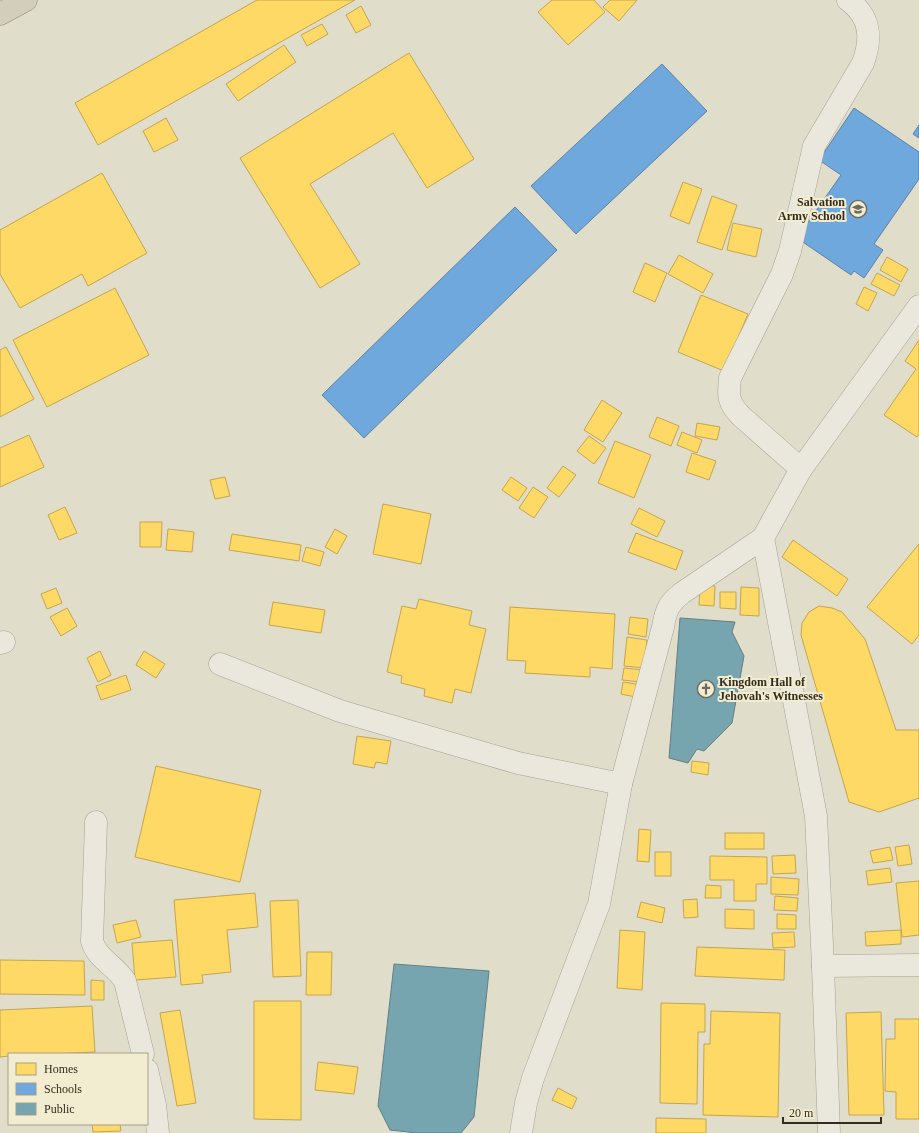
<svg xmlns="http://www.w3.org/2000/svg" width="919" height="1133" viewBox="0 0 919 1133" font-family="'Times New Roman',serif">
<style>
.homes{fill:#ffd966;stroke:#c2a550}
.schools{fill:#6fa8dc;stroke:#5d82a3}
.public{fill:#76a5af;stroke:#628084}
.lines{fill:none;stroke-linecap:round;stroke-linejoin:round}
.minor-casing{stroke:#a6a194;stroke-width:23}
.highway-casing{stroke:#8b877b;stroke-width:23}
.minor{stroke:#eae7dc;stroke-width:22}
.highway{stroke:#d3cebc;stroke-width:22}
.labels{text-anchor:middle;stroke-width:4;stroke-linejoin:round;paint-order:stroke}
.poi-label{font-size:12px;font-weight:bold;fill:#332b1e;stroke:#f2edd1;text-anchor:end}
</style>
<rect width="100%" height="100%" fill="#e1ddcb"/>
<g class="homes">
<path d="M257 0H355L98 145 75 103Z"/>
<path d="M552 0H594L605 12 568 45 538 12Z"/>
<path d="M610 0H637L619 21 603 7Z"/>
<path d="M361 6 371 25 356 33 346 15Z"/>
<path d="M322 24 328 34 307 46 301 35Z"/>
<path d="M284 45 296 62 238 101 226 84Z"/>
<path d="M409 53 474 159 427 188 393 133 310 184 360 264 320 288 240 158Z"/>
<path d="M166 118 178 140 154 152 143 131Z"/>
<path d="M102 173 147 253 88 286 82 274 20 308 0 274V230Z"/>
<path d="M683 182 702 189 689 224 670 216Z"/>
<path d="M712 196 737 205 722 250 697 242Z"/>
<path d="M733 223 762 229 756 257 727 250Z"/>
<path d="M679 255 713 274 703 293 668 274Z"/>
<path d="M887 257 908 269 901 282 880 270Z"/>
<path d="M645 263 667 273 655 302 633 292Z"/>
<path d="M877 273 900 285 894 296 871 284Z"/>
<path d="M864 287 877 293 868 311 856 304Z"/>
<path d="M115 288 149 355 47 407 13 340Z"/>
<path d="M701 295 748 314 724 371 678 352Z"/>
<path d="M919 340V434L917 437 884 415 916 369 905 361Z"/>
<path d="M6 347 34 399 0 417V350Z"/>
<path d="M602 400 622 413 603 442 584 430Z"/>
<path d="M657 417 679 426 671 446 649 437Z"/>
<path d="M697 423 720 427 717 440 695 436Z"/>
<path d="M682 432 702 440 697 453 677 445Z"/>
<path d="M29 435 44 467 0 487V448Z"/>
<path d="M589 436 606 448 594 464 577 451Z"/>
<path d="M615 441 651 455 634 498 598 483Z"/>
<path d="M692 453 716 461 709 480 686 472Z"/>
<path d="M563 466 576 475 559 497 547 488Z"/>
<path d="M225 477 230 496 215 499 210 480Z"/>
<path d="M511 477 527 488 518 501 502 490Z"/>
<path d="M533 487 548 497 534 518 519 508Z"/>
<path d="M383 504 431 514 421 564 373 554Z"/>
<path d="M65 507 77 533 59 540 48 515Z"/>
<path d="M639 508 665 521 657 537 631 524Z"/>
<path d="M140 522H162L161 547H140Z"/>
<path d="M168 529 194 532 192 552 166 550Z"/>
<path d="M335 529 347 536 337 554 325 547Z"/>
<path d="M636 533 683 551 676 570 628 552Z"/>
<path d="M232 534 301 545 299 561 229 550Z"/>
<path d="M793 540 848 579 837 596 782 557Z"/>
<path d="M919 544V635L912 644 867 607Z"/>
<path d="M306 547 324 552 320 566 302 561Z"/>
<path d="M700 585 715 586 714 606 699 605Z"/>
<path d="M741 587 759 588V616L740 615Z"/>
<path d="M56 588 62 603 47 609 41 594Z"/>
<path d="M720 592H736V609L720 608Z"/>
<path d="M419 599 472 611 469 625 486 629 471 693 455 689 452 703 424 696 425 689 401 683 402 676 387 672 402 606 416 609Z"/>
<path d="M273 602 325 610 321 633 269 625Z"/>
<path d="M819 606 832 608 842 612 865 639 896 730H919V798L879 812 849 802 801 635 802 623 809 612Z"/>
<path d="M510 607 615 614 612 669 590 667V677L525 673 526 661 507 660Z"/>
<path d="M67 608 77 626 61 636 50 617Z"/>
<path d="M630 617 648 619 646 637 628 634Z"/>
<path d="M627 637 647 640 644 668 624 666Z"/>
<path d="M100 651 111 675 98 682 87 658Z"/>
<path d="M144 651 165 664 156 678 136 665Z"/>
<path d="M624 668 643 670 641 682 622 680Z"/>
<path d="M126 675 131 690 101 700 96 686Z"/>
<path d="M623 682 642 685 640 698 621 694Z"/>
<path d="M357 736 391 741 387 764 376 762 374 768 353 764Z"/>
<path d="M692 761 709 763 708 775 691 772Z"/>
<path d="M156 766 261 790 240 882 135 857Z"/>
<path d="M639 829 651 830 649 862 637 861Z"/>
<rect x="725" y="833" width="39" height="16"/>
<path d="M909 845 912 864 898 866 895 847Z"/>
<path d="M890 847 893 860 873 863 870 851Z"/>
<rect x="655" y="852" width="16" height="24"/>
<path d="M795 855 796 873 773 874 772 856Z"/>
<path d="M710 856 767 857V884H756V901H734V880H710Z"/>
<path d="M890 868 892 882 868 885 866 871Z"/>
<path d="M771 877 799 879 798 895 771 894Z"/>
<path d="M919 881V935L902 937 896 883Z"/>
<path d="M706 885 721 886V898H705Z"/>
<path d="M255 893 258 927 227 930 231 972 202 975 203 983 181 985 174 900Z"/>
<path d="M775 896 798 898 797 911 774 910Z"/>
<path d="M697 899 698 917 684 918 683 900Z"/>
<path d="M298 900 301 976 273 977 270 901Z"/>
<path d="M641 902 665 908 662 923 637 917Z"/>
<path d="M725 909 754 910V929L725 928Z"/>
<path d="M777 914 796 915V929H777Z"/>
<path d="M136 920 141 937 117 943 113 925Z"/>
<path d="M620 930 645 932 642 990 617 988Z"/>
<path d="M901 930V944L866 946 865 932Z"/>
<path d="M794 932 795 947 773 948 772 933Z"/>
<path d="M172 940 176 977 135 980 132 943Z"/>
<path d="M697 947 785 950 784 980 695 976Z"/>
<path d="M307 952H332L331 995H306Z"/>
<path d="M0 960 84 961 85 995 0 994Z"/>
<path d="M91 980 104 981V1000H91Z"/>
<path d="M254 1001H301V1120L254 1119Z"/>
<path d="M661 1003 705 1004V1032H698L697 1104 660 1103Z"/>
<path d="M92 1006 95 1052 53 1054H9V1056L0 1057V1010Z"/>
<path d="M180 1010 196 1103 177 1106 160 1013Z"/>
<path d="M711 1011 780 1013 778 1117 703 1115 704 1044H710Z"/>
<path d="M881 1012 884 1115H849L846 1013Z"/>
<path d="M895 1019H919V1119H896V1092L885 1091 886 1039H895Z"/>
<path d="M318 1062 358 1067 354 1094 315 1090Z"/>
<path d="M558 1088 577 1098 572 1109 552 1100Z"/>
<path d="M656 1118 706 1119V1133H656Z"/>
<path d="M92 1124H120L121 1131 93 1132Z"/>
</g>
<g class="schools">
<path d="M662 64 707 111 576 234 531 186Z"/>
<path d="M854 108 919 152V179L874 244 883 250 864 278 854 271 851 275 797 238 841 175 819 160Z"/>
<path d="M919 125V138L913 134Z"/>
<path d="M515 207 557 250 364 438 322 395Z"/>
</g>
<g class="public">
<path d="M680 618 735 622 732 632 744 656 732 723 704 751 697 749 688 763 669 758Z"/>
<path d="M394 964 489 971 474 1117 461 1133H417L390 1130 378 1106Z"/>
</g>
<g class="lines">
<defs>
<g id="minor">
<path d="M801 469 741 416C728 403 728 396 730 378L782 274 790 251 814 146 863 63C872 38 871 17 848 0"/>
<path d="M0 643 4 642"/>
<path d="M220 664 340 711 518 763 621 784"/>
<path d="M96 822 92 941C97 959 116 966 125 981L143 1054"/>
<path d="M823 966 919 965"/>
<path d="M147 1070 155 1105 158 1133"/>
<path d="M521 1133 526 1103 533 1078 599 904 621 784 663 627C666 610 668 604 682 593L763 538"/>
<path d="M829 1133 823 966 816 816 763 538 801 469 919 306"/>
</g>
<path id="highway" d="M0 14 26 0"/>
</defs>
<use href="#minor" class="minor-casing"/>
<use href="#highway" class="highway-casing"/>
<use href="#minor" class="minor"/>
<use href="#highway" class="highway"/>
</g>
<defs>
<symbol id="school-ring" viewBox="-11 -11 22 22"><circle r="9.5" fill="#f2edd1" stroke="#70695b" stroke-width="1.5"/><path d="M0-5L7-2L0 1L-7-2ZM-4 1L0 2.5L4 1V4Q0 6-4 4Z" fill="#70695b"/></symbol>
<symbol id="church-ring" viewBox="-11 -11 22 22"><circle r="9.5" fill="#f2edd1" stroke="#70695b" stroke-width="1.5"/><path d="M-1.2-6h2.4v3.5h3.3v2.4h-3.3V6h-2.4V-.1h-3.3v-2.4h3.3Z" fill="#70695b"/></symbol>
</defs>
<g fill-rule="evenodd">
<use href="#school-ring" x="848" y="199" width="20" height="20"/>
<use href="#church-ring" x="696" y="679" width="20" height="20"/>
</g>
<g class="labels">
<g class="poi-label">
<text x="845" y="206">Salvation<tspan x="845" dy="14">Army School</tspan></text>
<text x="719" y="686" text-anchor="start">Kingdom Hall of<tspan x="719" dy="14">Jehovah's Witnesses</tspan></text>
</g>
</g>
<rect x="8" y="1053" width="140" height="72" fill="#f2edd1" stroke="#a69f89"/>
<rect x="16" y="1063" width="20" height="12" fill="#ffd966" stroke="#a69f89"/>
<text x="44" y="1073" font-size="12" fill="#332b1e">Homes</text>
<rect x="16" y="1083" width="20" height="12" fill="#6fa8dc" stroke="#a69f89"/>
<text x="44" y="1093" font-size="12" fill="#332b1e">Schools</text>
<rect x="16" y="1103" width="20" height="12" fill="#76a5af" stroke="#a69f89"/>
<text x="44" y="1113" font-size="12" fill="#332b1e">Public</text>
<path d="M783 1117v6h98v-6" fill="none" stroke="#332b1e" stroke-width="2"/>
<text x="789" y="1117" font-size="12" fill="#332b1e" stroke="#f2edd1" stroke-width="3" paint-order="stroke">20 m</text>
</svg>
